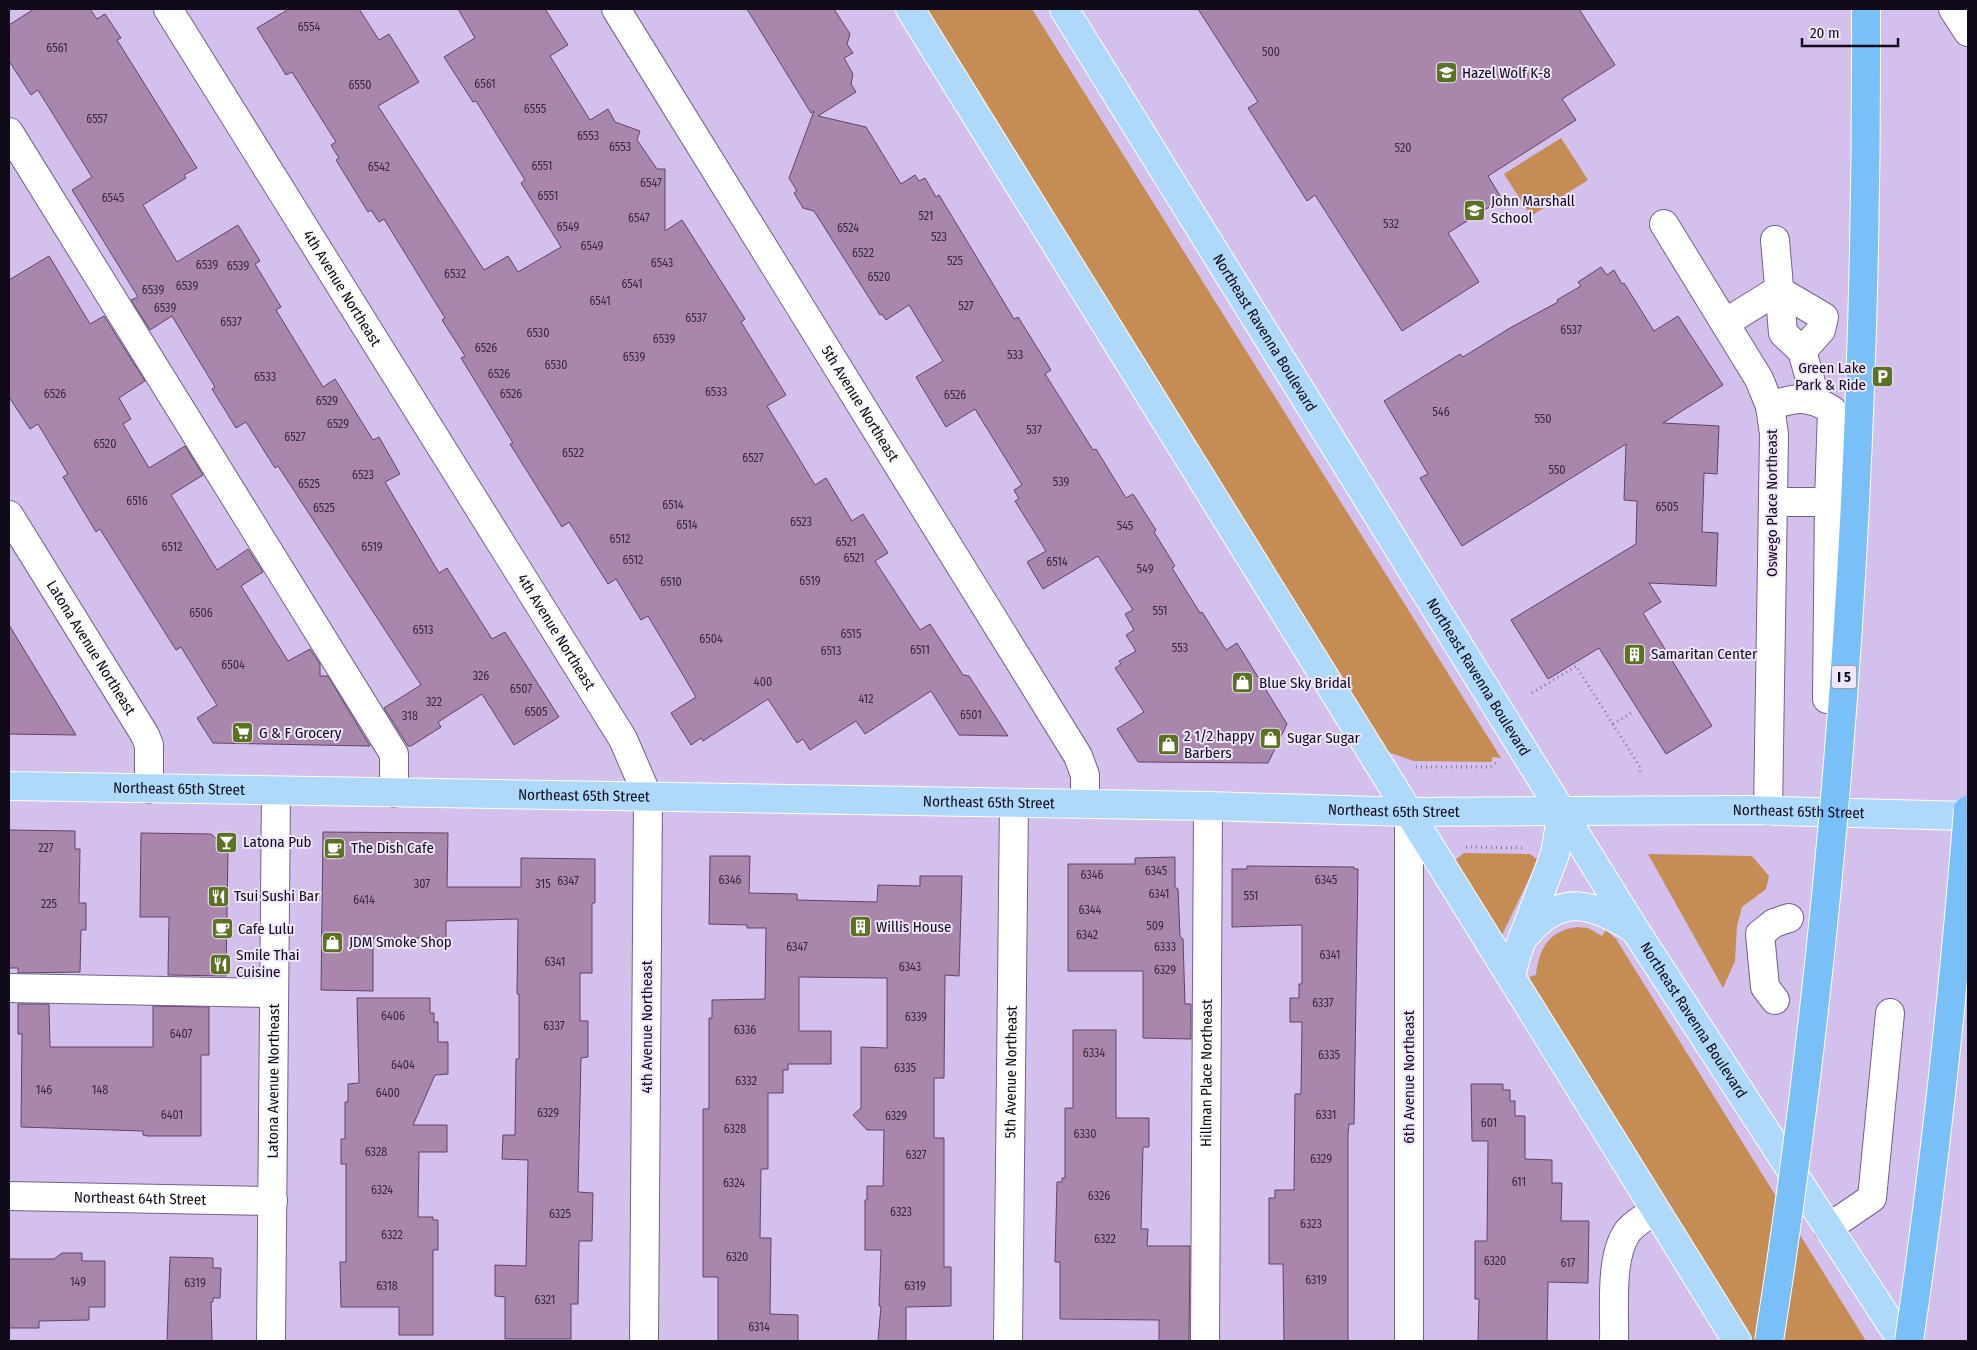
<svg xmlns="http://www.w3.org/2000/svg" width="1977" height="1350" viewBox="0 0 1977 1350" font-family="'Fira Sans Condensed',sans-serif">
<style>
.green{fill:#c58c54}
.building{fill:#a987ac;stroke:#624365}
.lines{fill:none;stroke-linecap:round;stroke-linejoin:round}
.minor-casing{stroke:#726189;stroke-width:30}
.major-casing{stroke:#fff;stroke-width:30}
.path{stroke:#867899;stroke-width:3;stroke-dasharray:1 4;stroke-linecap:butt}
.minor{stroke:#fff;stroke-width:28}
.major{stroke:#afd9fb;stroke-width:28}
.highway-bridge-casing{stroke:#fff;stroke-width:30;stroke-linecap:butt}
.highway-bridge{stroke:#79c0f8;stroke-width:28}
.labels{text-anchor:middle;stroke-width:4;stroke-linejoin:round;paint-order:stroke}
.number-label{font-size:12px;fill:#37293e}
.shield{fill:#efe5fd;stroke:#544c5d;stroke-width:1}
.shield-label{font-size:14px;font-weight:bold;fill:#110a19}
.poi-label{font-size:15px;fill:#110a19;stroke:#efe5fd;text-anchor:start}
.street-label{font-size:15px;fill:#110a19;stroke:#efe5fd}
</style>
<rect width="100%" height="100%" fill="#d3c0ed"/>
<g class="green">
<path d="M918 9H1032L1501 758 1492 757V762L1414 761 1382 750Z"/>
<path d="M1561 138 1588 180 1531 216 1504 174Z"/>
<path d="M1464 853 1530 854 1538 860 1501 937 1455 860Z"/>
<path d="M1648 854 1752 856 1769 876 1766 889 1742 907 1737 926 1735 961 1723 988Z"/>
<path d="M1577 927 1588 928 1602 936 1606 930 1616 939 1866 1341H1752L1532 989 1529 977 1536 975C1539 948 1549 931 1577 927Z"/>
</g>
<g class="building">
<path d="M34 9H90L97 19 105 14 121 38 117 40 197 168 184 175 186 178 143 205 177 262 238 225 260 261 255 264 281 307 276 310 323 387 335 379 373 440 379 437 400 474 385 482 439 573 447 568 492 639 505 632 559 717 514 745 482 694 438 722 441 727 411 746H408L384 708 421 685 278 466 275 468 246 422 236 428 212 389 215 387 172 316 150 330 131 300 138 297 72 190 92 177 38 90 31 95 9 61V25Z"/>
<path d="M289 9H359L379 40 389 34 419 82 378 106 484 270 508 256 518 272 561 247 521 183 525 180 476 101 473 102 444 57 475 38 458 9H545L568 45 550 56 590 120 608 109 615 122 640 131 637 140 657 169H665V231L682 220 745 319 741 322 786 395 767 406 815 485 826 478 852 521 863 514 888 553 875 561 920 630 930 624 963 675 969 676 1008 736 959 735 931 691 865 734 856 721 810 750 803 739 797 743 768 699 703 741 701 738 691 745 671 713 696 697 648 616 641 620 616 579 608 584 569 522 562 527 510 444 513 443 461 358 465 356 442 320 445 318 384 219 379 222 371 210 368 212 336 160 339 158 331 145 336 142 292 72 286 75 257 28Z"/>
<path d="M747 9H834L850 34 847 44 853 53 844 58 853 74 851 84 856 92 818 116 866 127 901 184 915 175 919 181 925 178 936 197 939 195 1014 319 1018 317 1051 370 1045 374 1093 450 1096 449 1126 498 1133 494 1156 530 1154 532 1175 566 1172 568 1200 613 1202 612 1226 650 1237 643 1287 724 1268 763 1138 762 1117 729 1144 712 1115 668 1121 664 1119 661 1136 651 1126 635 1134 630 1125 614 1133 610 1098 556 1043 589 1027 562 1046 551 1015 501 1019 499 1014 490 1022 485 975 409 946 427 916 377 943 361 909 305 886 320 882 314 880 315 814 211 803 208 794 193 797 191 789 178 814 111 811 113Z"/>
<path d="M1198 9H1579L1615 65 1562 99 1576 120 1488 176 1502 199 1448 233 1479 282 1402 331 1315 195 1307 201 1248 108 1258 102Z"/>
<path d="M49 256 90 324 104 316 145 381 119 398 131 419 123 424 149 468 185 446 203 475 171 495 217 570 248 549 263 572 241 586 288 661 310 649 320 664V676H328L370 746 213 743 197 718 217 705 181 647 176 650 100 529 96 532 63 477 68 474 38 424 30 429 9 397V280Z"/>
<path d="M1601 267 1607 275 1614 270 1622 284 1624 283 1654 331 1678 316 1723 385 1663 423 1719 426 1717 474 1704 473 1702 532 1718 533 1716 586 1649 583 1661 602 1643 613 1712 726 1666 754 1599 648 1548 679 1511 620 1636 544 1637 501 1624 500 1626 444 1462 546 1420 478 1428 474 1384 401 1460 354 1463 357 1510 328 1558 302 1557 300 1581 286 1578 282Z"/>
<path d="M9 625 76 735 9 734Z"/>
<path d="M9 830 75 831V849H80L79 903H86V930H81L80 972 18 973V968H9Z"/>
<path d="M323 832 448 833 447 887H521V858L595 859V903H592V973H580V1021H588V1057L581 1058 578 1192 593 1193 592 1241H579L578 1304H571V1339H505V1297L495 1296V1265L526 1266 528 1160 502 1159 503 1135H515L516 1059H519V994H517L518 919 446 921V938H373V991L321 990Z"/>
<path d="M141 833 211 834 228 849 226 976 168 975 169 917H140Z"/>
<path d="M710 856H750L749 893 797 894V900L877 902 878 885 920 886V876H962L959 976 945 975 944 1078H934V1138H944V1267H951V1306L906 1307V1341H878L881 1306H879L881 1250H865V1200H867V1186H883L884 1130H867L853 1115 861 1108V1047L887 1048V978L799 977V1031H831V1064H788V1070H783V1093H768V1169H761L760 1238H771L770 1314 798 1315V1341H718V1277H703V1109H709V1018H712V1000L765 999 766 928H747V925L709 924Z"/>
<path d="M1175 857V887L1178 889 1180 936 1183 939 1185 1004H1191V1039L1143 1038V971H1068V864H1135V858Z"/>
<path d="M1247 866 1354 867V869H1358L1354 1124H1349L1348 1134V1341H1284L1283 1264H1269V1198H1275V1190H1294L1295 1094H1301L1302 1022H1290V998H1299V984H1302V925L1232 927V869H1247Z"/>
<path d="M357 998H430V1013H434V1022H438V1042H448V1074L435 1075 413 1125H447V1152H419L418 1217H433V1220H438V1250H433V1335H399V1307H341L340 1262H346V1164H341V1139H345V1102H348V1084L359 1083Z"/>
<path d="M18 1004H49L50 1047H153V1006L209 1007V1055H201V1136H147L143 1135V1131L21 1127 22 1034H18Z"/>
<path d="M1073 1030H1116V1118H1149V1147H1143L1141 1229H1148L1147 1246H1190L1189 1341H1159V1320L1060 1319V1262H1055L1057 1182H1062V1178H1065V1108H1073Z"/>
<path d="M1471 1084H1503V1090H1510V1101H1515V1116H1525V1159L1552 1160V1183H1562L1561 1221H1589L1588 1283 1548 1282 1547 1341H1478L1479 1299H1475V1241H1487L1488 1141H1472Z"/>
<path d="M62 1253H82V1261H105V1307H89V1320L39 1321V1328H9V1259H54Z"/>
<path d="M170 1257 213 1258V1268H221L220 1298H213V1302H211L212 1341H167Z"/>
</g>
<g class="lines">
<defs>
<g id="minor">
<path id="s1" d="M168 9 623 739 648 797 644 1341"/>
<path id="s2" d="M616 9 1078 756 1085 775V804"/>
<path d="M1953 9 1968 32"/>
<path d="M9 132 394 754V793"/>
<path d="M1664 224 1759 379 1770 406 1774 434 1768 811"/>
<path d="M1775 240 1783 333 1802 351 1816 400"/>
<path d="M1778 290 1824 317 1821 330 1802 351"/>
<path d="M1725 323 1778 290"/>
<path d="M1770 406C1796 397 1808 395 1832 410L1829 502 1827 699"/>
<path d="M1773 502H1829"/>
<path id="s3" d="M9 515 145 735 149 745V789"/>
<path d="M1409 812V1341"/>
<path d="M9 988 274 993"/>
<path d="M1775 1000 1765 987 1760 934 1774 923 1789 918"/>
<path id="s4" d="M9 1196 273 1201"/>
<path d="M1828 1228 1872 1198 1890 1013"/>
<path id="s5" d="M271 1341 276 791"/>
<path id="s6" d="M1008 1341 1014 803"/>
<path id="s7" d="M1205 1341 1208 806"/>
<path d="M1614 1341C1615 1310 1609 1257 1628 1231 1636 1222 1646 1216 1656 1210"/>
</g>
<g id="major">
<path d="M910 9 1737 1341"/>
<path id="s8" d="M1064 9 1635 930 1902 1341"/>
<path id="s9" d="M9 786 1208 806 1409 812 1745 810 1968 816"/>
<path d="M1527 934C1562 892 1593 904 1634 929"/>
<path d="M1511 976 1517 953 1555 854 1562 812"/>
</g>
</defs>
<use href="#minor" class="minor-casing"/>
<use href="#major" class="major-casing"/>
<g class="path">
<path d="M1532 693 1576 666 1640 767V772"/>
<path d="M1613 724 1631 713"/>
<path d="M1416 767H1490L1496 763"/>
<path d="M1466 847 1525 848"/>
</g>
<use href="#minor" class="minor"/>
<use href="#major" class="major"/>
<defs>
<g id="highway-bridge">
<path d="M1769 1341C1839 901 1868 454 1866 9"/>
<path d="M1909 1341C1935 1165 1954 988 1968 810"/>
</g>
</defs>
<use href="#highway-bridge" class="highway-bridge-casing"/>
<use href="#highway-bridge" class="highway-bridge"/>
</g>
<defs>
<symbol id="school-square" viewBox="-11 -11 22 22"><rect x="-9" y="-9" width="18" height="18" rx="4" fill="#5b7223" stroke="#efe5fd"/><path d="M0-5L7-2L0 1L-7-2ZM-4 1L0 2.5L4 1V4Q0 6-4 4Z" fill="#fff"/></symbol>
<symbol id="parking-square" viewBox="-11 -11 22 22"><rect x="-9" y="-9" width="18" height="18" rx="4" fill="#5b7223" stroke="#efe5fd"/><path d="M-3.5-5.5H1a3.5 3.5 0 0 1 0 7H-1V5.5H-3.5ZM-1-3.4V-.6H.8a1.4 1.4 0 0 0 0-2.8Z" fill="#fff"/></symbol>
<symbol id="building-square" viewBox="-11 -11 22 22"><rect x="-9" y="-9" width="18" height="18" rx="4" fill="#5b7223" stroke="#efe5fd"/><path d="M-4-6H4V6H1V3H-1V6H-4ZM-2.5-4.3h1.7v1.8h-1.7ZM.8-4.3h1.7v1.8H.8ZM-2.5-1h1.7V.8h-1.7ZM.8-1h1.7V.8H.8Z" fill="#fff"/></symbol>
<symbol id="shop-square" viewBox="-11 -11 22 22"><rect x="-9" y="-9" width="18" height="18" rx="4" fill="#5b7223" stroke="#efe5fd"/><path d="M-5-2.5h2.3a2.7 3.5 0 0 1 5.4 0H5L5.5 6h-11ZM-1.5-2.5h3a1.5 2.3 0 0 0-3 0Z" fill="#fff"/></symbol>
<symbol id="supermarket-square" viewBox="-11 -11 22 22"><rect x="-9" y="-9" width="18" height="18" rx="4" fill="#5b7223" stroke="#efe5fd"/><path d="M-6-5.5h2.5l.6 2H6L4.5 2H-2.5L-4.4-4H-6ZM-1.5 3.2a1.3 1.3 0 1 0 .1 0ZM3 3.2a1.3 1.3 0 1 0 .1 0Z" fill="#fff"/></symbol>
<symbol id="bar-square" viewBox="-11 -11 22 22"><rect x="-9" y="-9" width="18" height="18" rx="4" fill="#5b7223" stroke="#efe5fd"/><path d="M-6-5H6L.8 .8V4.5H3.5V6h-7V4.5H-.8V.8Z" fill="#fff"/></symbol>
<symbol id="cafe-square" viewBox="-11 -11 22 22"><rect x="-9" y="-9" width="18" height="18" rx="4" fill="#5b7223" stroke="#efe5fd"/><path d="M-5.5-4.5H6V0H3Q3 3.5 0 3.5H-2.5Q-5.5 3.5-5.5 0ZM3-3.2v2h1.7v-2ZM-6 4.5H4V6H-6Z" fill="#fff"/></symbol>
<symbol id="restaurant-square" viewBox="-11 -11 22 22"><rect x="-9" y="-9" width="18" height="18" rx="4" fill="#5b7223" stroke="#efe5fd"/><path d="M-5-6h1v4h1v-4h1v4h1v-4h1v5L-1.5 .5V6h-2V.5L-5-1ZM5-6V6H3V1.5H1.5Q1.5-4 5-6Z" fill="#fff"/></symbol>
</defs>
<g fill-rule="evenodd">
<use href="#school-square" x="1434" y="60" width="25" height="25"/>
<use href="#school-square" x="1462" y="198" width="25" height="25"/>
<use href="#parking-square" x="1870" y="364" width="25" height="25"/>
<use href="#building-square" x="1622" y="642" width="25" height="25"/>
<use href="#shop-square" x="1230" y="670" width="25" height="25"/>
<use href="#supermarket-square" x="230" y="720" width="25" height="25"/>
<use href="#shop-square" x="1258" y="726" width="25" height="25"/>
<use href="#shop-square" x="1156" y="732" width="25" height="25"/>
<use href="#bar-square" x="214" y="830" width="25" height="25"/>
<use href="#cafe-square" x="322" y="836" width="25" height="25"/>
<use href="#restaurant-square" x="206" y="884" width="25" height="25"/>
<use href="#building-square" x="848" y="914" width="25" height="25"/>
<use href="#cafe-square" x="210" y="916" width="25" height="25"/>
<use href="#shop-square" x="320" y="930" width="25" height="25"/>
<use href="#restaurant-square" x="208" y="952" width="25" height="25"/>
</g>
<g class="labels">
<g class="number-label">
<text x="309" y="31">6554</text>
<text x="57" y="52">6561</text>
<text x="1271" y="56">500</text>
<text x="485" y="88">6561</text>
<text x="360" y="89">6550</text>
<text x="535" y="113">6555</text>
<text x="97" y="123">6557</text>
<text x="588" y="140">6553</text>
<text x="620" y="151">6553</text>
<text x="1403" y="152">520</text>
<text x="542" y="170">6551</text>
<text x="379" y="171">6542</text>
<text x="651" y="187">6547</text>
<text x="548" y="200">6551</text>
<text x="113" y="202">6545</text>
<text x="926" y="220">521</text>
<text x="639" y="222">6547</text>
<text x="1391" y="228">532</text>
<text x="568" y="231">6549</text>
<text x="848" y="232">6524</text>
<text x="939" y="241">523</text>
<text x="592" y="250">6549</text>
<text x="863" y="257">6522</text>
<text x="955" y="265">525</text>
<text x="662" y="267">6543</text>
<text x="207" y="269">6539</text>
<text x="238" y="270">6539</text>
<text x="455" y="278">6532</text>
<text x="879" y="281">6520</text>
<text x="632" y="288">6541</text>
<text x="187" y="290">6539</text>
<text x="153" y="294">6539</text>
<text x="600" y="305">6541</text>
<text x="966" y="310">527</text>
<text x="165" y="312">6539</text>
<text x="696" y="322">6537</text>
<text x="231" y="326">6537</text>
<text x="1571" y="334">6537</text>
<text x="538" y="337">6530</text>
<text x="664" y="343">6539</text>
<text x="486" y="352">6526</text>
<text x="1015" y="359">533</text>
<text x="634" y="361">6539</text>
<text x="556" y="369">6530</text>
<text x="499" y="378">6526</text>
<text x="265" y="381">6533</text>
<text x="716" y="396">6533</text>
<text x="55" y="398">6526</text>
<text x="511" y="398">6526</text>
<text x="955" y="399">6526</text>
<text x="327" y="405">6529</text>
<text x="1441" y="416">546</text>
<text x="1543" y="423">550</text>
<text x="338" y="428">6529</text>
<text x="1034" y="434">537</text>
<text x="295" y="441">6527</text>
<text x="105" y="448">6520</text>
<text x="573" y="457">6522</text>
<text x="753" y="462">6527</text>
<text x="1557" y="474">550</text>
<text x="363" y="479">6523</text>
<text x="1061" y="486">539</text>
<text x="309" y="488">6525</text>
<text x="137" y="505">6516</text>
<text x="673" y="509">6514</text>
<text x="1667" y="511">6505</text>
<text x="324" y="512">6525</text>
<text x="801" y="526">6523</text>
<text x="687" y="529">6514</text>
<text x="1125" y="530">545</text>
<text x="620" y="543">6512</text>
<text x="846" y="546">6521</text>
<text x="172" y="551">6512</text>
<text x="372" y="551">6519</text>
<text x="854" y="562">6521</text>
<text x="633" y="564">6512</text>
<text x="1057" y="566">6514</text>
<text x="1145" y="573">549</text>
<text x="810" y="585">6519</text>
<text x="671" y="586">6510</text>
<text x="1160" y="615">551</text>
<text x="201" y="617">6506</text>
<text x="423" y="634">6513</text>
<text x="851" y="638">6515</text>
<text x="711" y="643">6504</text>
<text x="1180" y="652">553</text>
<text x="920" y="654">6511</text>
<text x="831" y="655">6513</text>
<text x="233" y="669">6504</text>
<text x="481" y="680">326</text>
<text x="763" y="686">400</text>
<text x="521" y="693">6507</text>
<text x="866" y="703">412</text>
<text x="434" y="706">322</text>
<text x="536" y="716">6505</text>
<text x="971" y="719">6501</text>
<text x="410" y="720">318</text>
<text x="46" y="852">227</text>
<text x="1156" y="875">6345</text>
<text x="1092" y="879">6346</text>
<text x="730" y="884">6346</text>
<text x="1326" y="884">6345</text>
<text x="568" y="885">6347</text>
<text x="422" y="888">307</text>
<text x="543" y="888">315</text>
<text x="1159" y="898">6341</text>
<text x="1251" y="900">551</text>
<text x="364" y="904">6414</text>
<text x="49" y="908">225</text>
<text x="1090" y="914">6344</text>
<text x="1155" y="930">509</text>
<text x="1087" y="939">6342</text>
<text x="797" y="951">6347</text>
<text x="1165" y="951">6333</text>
<text x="1330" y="959">6341</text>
<text x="555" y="966">6341</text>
<text x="910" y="971">6343</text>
<text x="1165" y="974">6329</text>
<text x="1323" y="1007">6337</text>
<text x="393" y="1020">6406</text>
<text x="916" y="1021">6339</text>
<text x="554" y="1030">6337</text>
<text x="745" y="1034">6336</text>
<text x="181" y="1038">6407</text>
<text x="1094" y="1057">6334</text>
<text x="1329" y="1059">6335</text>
<text x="403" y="1069">6404</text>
<text x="905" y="1072">6335</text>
<text x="746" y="1085">6332</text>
<text x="44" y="1094">146</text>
<text x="100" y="1094">148</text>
<text x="388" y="1097">6400</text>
<text x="548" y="1117">6329</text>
<text x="172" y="1119">6401</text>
<text x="1326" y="1119">6331</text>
<text x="896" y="1120">6329</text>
<text x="1489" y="1127">601</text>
<text x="735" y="1133">6328</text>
<text x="1085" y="1138">6330</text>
<text x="376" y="1156">6328</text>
<text x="916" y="1159">6327</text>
<text x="1321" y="1163">6329</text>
<text x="1519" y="1186">611</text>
<text x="734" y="1187">6324</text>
<text x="382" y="1194">6324</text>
<text x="1099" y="1200">6326</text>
<text x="901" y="1216">6323</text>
<text x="560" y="1218">6325</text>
<text x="1311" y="1228">6323</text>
<text x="392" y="1239">6322</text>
<text x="1105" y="1243">6322</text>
<text x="737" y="1261">6320</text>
<text x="1495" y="1265">6320</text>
<text x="1568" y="1267">617</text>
<text x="1316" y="1284">6319</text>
<text x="78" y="1286">149</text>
<text x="195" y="1287">6319</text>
<text x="387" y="1290">6318</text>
<text x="915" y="1290">6319</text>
<text x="545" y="1304">6321</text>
<text x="759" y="1331">6314</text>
</g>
<rect class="shield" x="1831.5" y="665.5" width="25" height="23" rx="4"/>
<g class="shield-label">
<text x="1844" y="682">I 5</text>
</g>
<g class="poi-label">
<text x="1462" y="78">Hazel Wolf K-8</text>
<text x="1491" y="206">John Marshall<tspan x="1491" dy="17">School</tspan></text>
<text x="1866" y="373" text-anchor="end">Green Lake<tspan x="1866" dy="17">Park &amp; Ride</tspan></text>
<text x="1651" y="659">Samaritan Center</text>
<text x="1259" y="688">Blue Sky Bridal</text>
<text x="259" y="738">G &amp; F Grocery</text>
<text x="1184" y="741">2 1/2 happy<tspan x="1184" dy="17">Barbers</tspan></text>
<text x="1287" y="743">Sugar Sugar</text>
<text x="243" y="847">Latona Pub</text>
<text x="351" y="853">The Dish Cafe</text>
<text x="234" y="901">Tsui Sushi Bar</text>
<text x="876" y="932">Willis House</text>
<text x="238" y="934">Cafe Lulu</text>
<text x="349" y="947">JDM Smoke Shop</text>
<text x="236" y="960">Smile Thai<tspan x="236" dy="17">Cuisine</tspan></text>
</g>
<g class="street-label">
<text dy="5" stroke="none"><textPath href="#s1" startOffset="329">4th Avenue Northeast</textPath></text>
<text dy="5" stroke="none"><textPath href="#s8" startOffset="381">Northeast Ravenna Boulevard</textPath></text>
<text dy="5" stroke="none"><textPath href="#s2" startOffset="464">5th Avenue Northeast</textPath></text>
<text transform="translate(1772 503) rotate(-90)" y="5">Oswego Place Northeast</text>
<text dy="5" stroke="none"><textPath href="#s1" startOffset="734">4th Avenue Northeast</textPath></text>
<text dy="5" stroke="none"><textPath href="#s3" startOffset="156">Latona Avenue Northeast</textPath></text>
<text dy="5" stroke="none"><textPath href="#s8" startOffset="786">Northeast Ravenna Boulevard</textPath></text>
<text dy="5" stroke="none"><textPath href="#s9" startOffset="170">Northeast 65th Street</textPath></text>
<text dy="5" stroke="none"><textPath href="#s9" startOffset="575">Northeast 65th Street</textPath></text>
<text dy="5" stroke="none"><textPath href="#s9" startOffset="980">Northeast 65th Street</textPath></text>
<text dy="5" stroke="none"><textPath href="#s9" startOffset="1385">Northeast 65th Street</textPath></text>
<text dy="5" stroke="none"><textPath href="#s9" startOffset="1790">Northeast 65th Street</textPath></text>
<text dy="5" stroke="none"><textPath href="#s8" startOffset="1191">Northeast Ravenna Boulevard</textPath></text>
<text transform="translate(647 1027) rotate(-90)" y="5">4th Avenue Northeast</text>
<text dy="5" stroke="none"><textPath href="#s6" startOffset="269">5th Avenue Northeast</textPath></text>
<text dy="5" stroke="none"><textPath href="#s7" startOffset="268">Hillman Place Northeast</textPath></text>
<text transform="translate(1409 1077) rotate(-90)" y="5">6th Avenue Northeast</text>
<text dy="5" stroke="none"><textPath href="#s5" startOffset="260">Latona Avenue Northeast</textPath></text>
<text dy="5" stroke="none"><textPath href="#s4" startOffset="131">Northeast 64th Street</textPath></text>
</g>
</g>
<rect width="1977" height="1350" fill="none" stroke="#110a19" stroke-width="20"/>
<path d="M1802 38v8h96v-8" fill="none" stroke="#110a19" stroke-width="2.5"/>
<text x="1810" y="38" font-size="15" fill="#110a19" stroke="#efe5fd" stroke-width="4" paint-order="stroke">20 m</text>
</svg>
